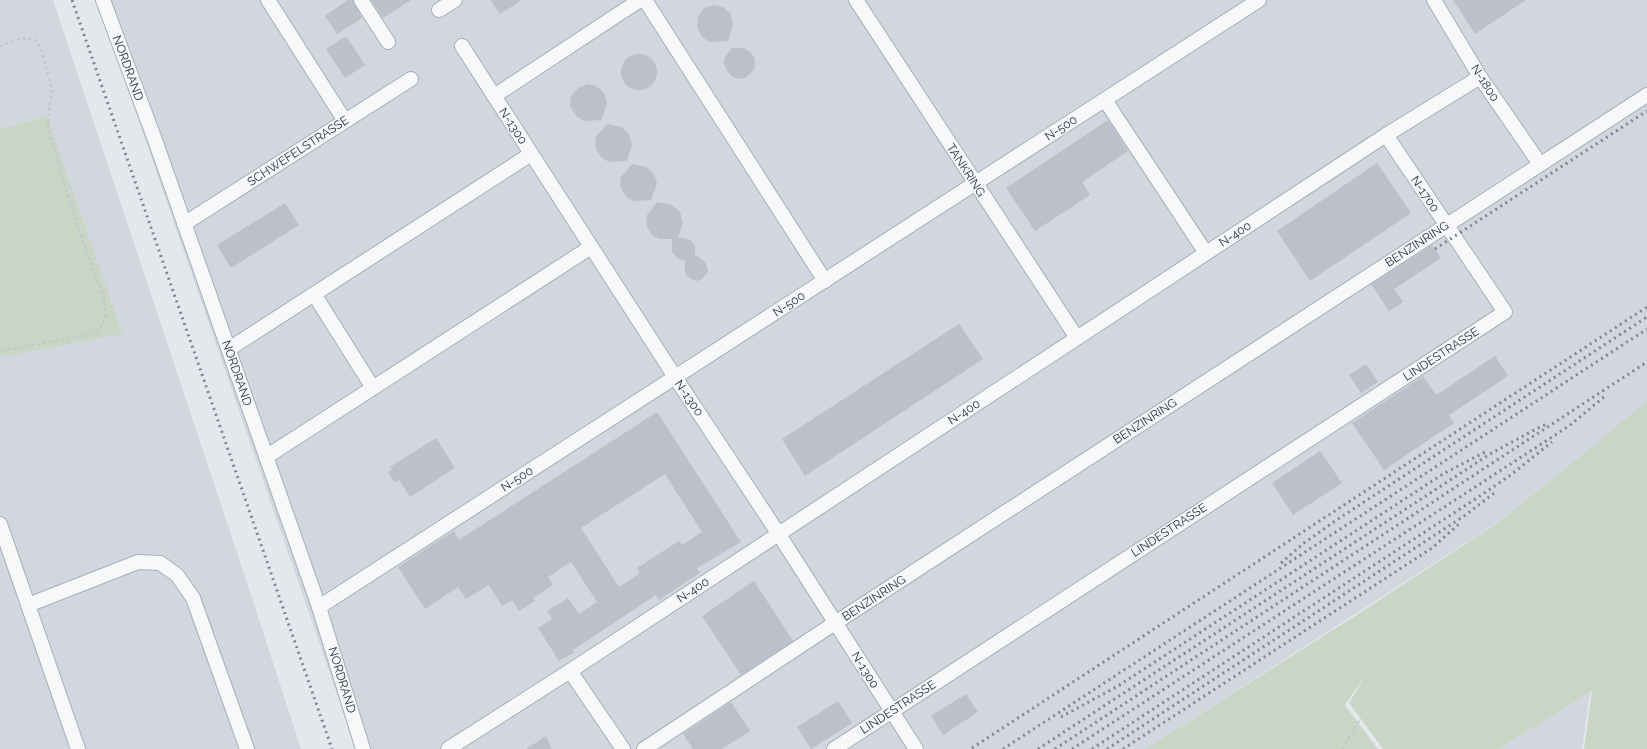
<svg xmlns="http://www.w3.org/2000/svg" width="1647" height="749" viewBox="0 0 1647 749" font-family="Raleway,sans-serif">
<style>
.built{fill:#d2d6de}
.green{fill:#c9d6c5}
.building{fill:#bbc0ca;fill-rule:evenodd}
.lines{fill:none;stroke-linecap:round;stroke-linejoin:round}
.minor-casing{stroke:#a9aeb7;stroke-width:16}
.path{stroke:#c2c5cb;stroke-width:2;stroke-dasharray:3 3;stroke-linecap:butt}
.minor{stroke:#f7f8fa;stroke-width:14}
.rail{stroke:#7d8696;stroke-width:3;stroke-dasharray:2 4;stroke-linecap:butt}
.labels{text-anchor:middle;stroke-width:3;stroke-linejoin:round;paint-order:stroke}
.street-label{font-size:12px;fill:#2b3445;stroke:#f4f6f9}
</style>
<rect width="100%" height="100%" fill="#e4e7ec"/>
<g class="built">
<path d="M0 0H53L251 595 301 749H0V355L47 116 0 129Z"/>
<path d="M97 0H1647V406L1492 526 1145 749H356Z"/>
<path d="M1590 692 1582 749H1498Z"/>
</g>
<g class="green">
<path d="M47 116 122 334 0 357V129Z"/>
<path d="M1647 401V749H1584L1592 691 1498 749H1383L1349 703 1367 673 1345 705 1378 749H1145L1355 616 1493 526 1575 461Z"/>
</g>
<g class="building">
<path d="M348 0H353L362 18 337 34 325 16Z"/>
<path d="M371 0H411L383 18Z"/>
<path d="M490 0H522L500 14Z"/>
<path d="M1453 0H1526L1475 34Z"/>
<path d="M714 5 723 7 731 14 733 25 728 41 710 42 702 37 697 27 698 17 704 8Z"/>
<path d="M346 36 365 65 345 78 326 49Z"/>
<path d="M732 48H744L750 52 754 57 755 64 754 69 750 74 745 78 738 79 731 76 726 69 724 63 725 57Z"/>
<circle cx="639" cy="72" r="18"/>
<path d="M588 84 596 86 604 93 607 104 601 120 584 121 576 116 570 106 571 96 578 88Z"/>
<path d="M1108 120 1128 151 1082 182 1090 195 1035 231 1006 188Z"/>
<path d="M607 124 622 127 629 134 632 145 627 161 609 162 601 157 595 147 596 137Z"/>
<path d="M1377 163 1411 213 1310 281 1277 231Z"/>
<path d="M632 164 646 167 654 174 657 184 651 200 634 201 626 197 620 187 621 177Z"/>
<path d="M657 202 672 205 680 212 683 223 678 237 688 239 691 241 695 246V255L704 261 707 266 708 272 702 279 697 281 691 279 687 276 685 272V261L678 259 672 252V239H659L652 235 646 225 647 215Z"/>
<path d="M285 203 299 225 231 268 217 245Z"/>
<path d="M1432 245 1441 258 1394 289 1403 302 1389 311 1371 284Z"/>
<path d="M959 324 983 359 805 476 782 439Z"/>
<path d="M1495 356 1508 376 1449 415 1454 423 1384 470 1352 423 1423 376 1436 395Z"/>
<path d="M1366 364 1378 382 1361 393 1349 375Z"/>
<path d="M657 412 741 542 697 568 700 573 659 600 656 595 573 650 575 652 559 661 538 628 552 619 547 611 568 598 579 614 597 602 571 562 548 577 553 585 533 598 535 601 519 611 512 600 502 606 489 585 466 599 458 587 425 609 398 567 454 531 459 540ZM665 474 702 532 682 545 679 541 637 568 640 573 619 587 581 528Z"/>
<path d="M436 438 455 468 410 497 399 480 395 483 388 472 392 469 390 467Z"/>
<path d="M1320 451 1342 483 1293 515 1272 483Z"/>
<path d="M754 581 793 641 741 675 702 616Z"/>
<path d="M966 694 978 712 943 735 931 716Z"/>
<path d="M838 701 852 723 811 749 797 727Z"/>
<path d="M731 702 750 731 722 749H693L683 734Z"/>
<path d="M546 736 552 749H526Z"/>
</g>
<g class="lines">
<defs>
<g id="minor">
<path d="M103 0 155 140 319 607 363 749"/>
<path d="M268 0 345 121"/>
<path d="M361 0 388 42"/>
<path d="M645 0 825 281"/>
<path d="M856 0 1077 338"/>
<path d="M1434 0 1480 77 1540 164"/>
<path d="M439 10 455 0"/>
<path d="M462 46 675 377 778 533 916 749"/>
<path d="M494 96 640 0"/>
<path d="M1105 100 1206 253"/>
<path d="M184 224 411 79"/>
<path d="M314 294 373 388"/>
<path d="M229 349 531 154"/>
<path d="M266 457 591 247"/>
<path d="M0 524 78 749"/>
<path d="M28 605 138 562 160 563 177 575 193 598 247 749"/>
<path d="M319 607 1259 0"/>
<path d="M570 671 623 749"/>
<path d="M448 749 570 671 1386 135 1480 77"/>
<path d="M644 749 835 623 1647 95"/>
<path d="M834 749 1505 312 1386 135"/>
</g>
</defs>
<use href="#minor" class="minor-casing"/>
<g class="path">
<path d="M0 46 22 38 36 40 41 49 52 89 49 109 48 129 78 228 104 298 106 317 100 328 88 335 0 351"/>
<path d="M1342 749 1360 719"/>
</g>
<use href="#minor" class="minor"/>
<g class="rail">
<path d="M72 0 332 749"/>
<path d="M1435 249 1647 111"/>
<path d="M1281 563 1304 543 1338 519 1647 317"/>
<path d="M1061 717 1118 686 1443 474 1485 452"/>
<path d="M972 748 1647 307"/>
<path d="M1003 749 1647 329"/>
<path d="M1038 749 1490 454 1536 429 1547 424"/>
<path d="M1055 749 1647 362"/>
<path d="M1072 749 1569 426 1604 397"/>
<path d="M1092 749 1486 492 1512 474 1552 442"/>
<path d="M1107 749 1464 516 1497 491"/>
<path d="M1123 749 1432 548 1459 524"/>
</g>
</g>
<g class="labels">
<g class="street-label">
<text transform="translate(128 68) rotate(70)" y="4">NORDRAND</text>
<text transform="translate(1485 83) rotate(57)" y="4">N-1800</text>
<text transform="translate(513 126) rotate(57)" y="4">N-1300</text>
<text transform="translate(1061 128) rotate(-33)" y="4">N-500</text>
<text transform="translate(298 151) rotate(-33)" y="4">SCHWEFELSTRASSE</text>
<text transform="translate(966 170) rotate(57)" y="4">TANKRING</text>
<text transform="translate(1425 194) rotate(56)" y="4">N-1700</text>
<text transform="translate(1235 234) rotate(-33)" y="4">N-400</text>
<text transform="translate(1417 244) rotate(-33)" y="4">BENZINRING</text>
<text transform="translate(789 304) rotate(-33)" y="4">N-500</text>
<text transform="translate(1441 354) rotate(-33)" y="4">LINDESTRASSE</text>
<text transform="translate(237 373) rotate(71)" y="4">NORDRAND</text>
<text transform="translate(689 398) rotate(56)" y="4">N-1300</text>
<text transform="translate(964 412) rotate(-33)" y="4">N-400</text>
<text transform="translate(1145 421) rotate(-33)" y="4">BENZINRING</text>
<text transform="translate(517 479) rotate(-33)" y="4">N-500</text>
<text transform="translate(1169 530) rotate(-33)" y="4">LINDESTRASSE</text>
<text transform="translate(693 590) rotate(-33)" y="4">N-400</text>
<text transform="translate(874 598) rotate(-33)" y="4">BENZINRING</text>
<text transform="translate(865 670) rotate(58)" y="4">N-1300</text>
<text transform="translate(342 680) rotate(73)" y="4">NORDRAND</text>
<text transform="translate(898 707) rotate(-33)" y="4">LINDESTRASSE</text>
</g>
</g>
</svg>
